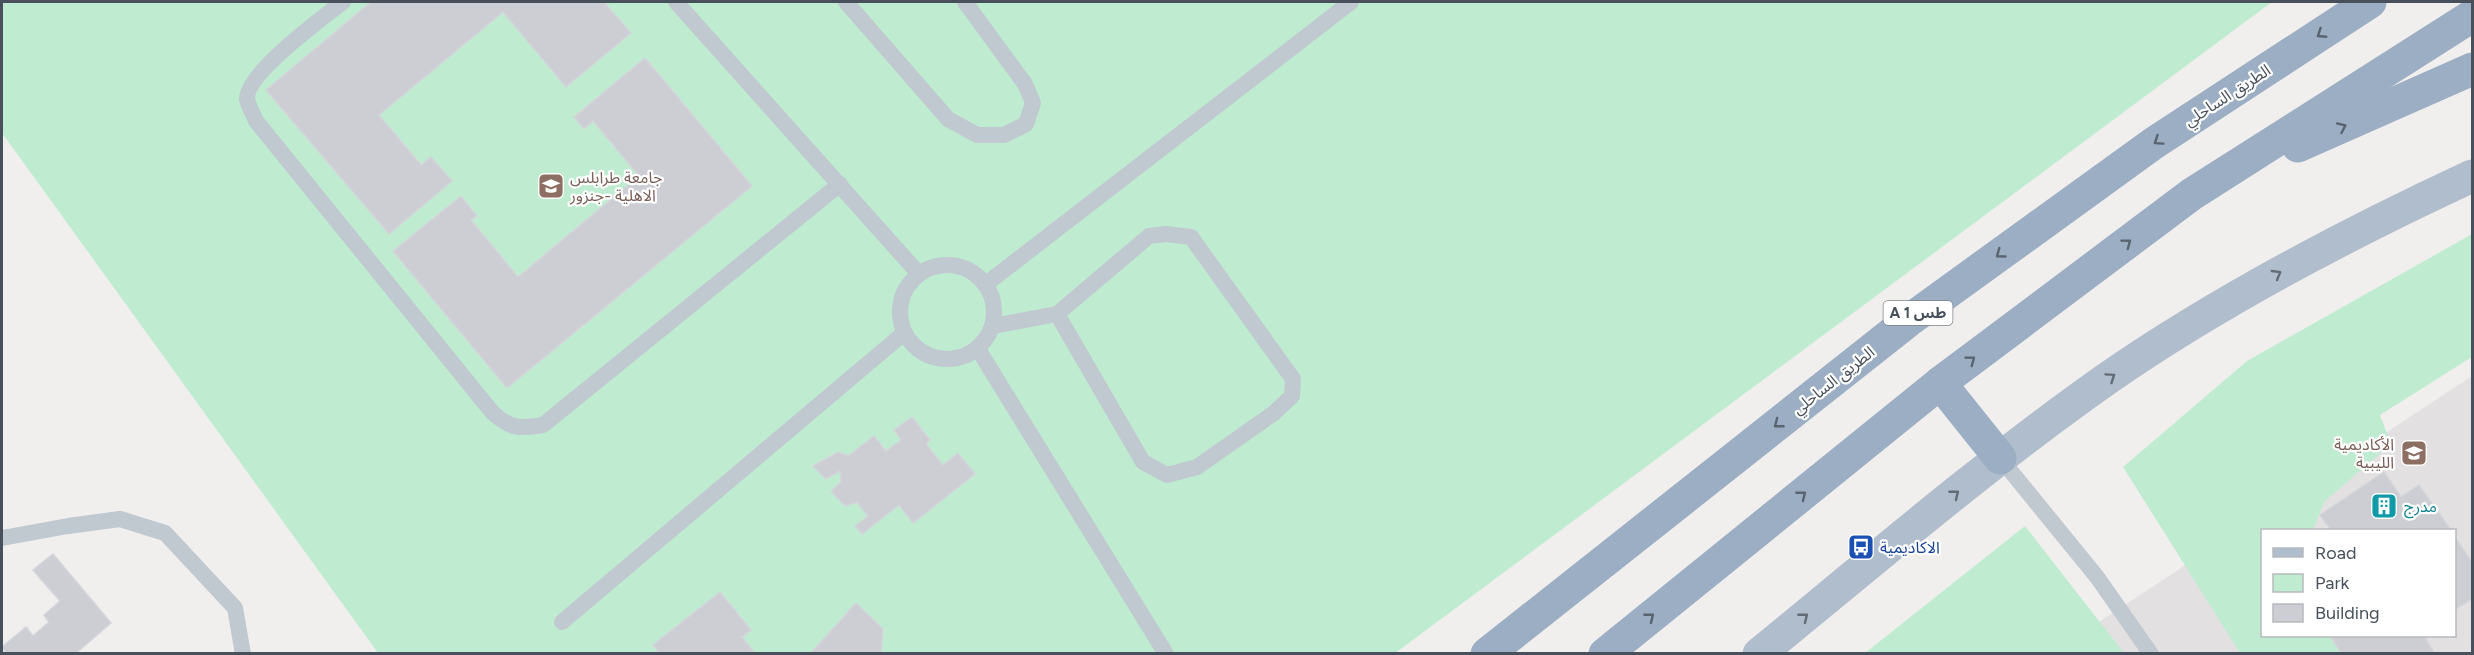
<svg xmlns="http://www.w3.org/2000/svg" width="2474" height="655" viewBox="0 0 2474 655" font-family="Figtree,'Noto Sans Arabic',sans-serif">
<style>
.education{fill:#e2e0e0;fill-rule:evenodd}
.green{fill:#bfecd1}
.building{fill:#ccced3;stroke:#d3d5da;stroke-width:1.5}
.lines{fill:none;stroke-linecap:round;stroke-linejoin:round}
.service{stroke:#c0c8d0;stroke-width:16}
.primary{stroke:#b0bdcc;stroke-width:33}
.trunk{stroke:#9caec3;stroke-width:33}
.oneway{stroke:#596470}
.oneway2{stroke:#626c77}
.labels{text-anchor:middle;stroke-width:4.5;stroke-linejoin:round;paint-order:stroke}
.shield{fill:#fff;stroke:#7f858c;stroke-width:1.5}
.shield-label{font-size:15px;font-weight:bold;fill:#48515b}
.street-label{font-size:16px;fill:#48515b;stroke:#fff}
.education-label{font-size:16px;fill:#785e54;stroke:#fff;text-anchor:start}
.culture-label{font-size:16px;fill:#0d838f;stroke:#fff;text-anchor:start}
.transit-label{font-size:16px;fill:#164399;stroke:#fff;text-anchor:start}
</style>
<rect width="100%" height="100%" fill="#f1efee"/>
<path class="education" d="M2472 376V653H2052ZM2262 530H2454V636H2262Z"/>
<g class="green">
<path d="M2 2H2272L1394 654 378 653 2 133Z"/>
<path d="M2472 234V357L2380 415 2391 444 2324 502 2313 530H2262V636H2337L2349 653H2240L2123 467 2247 361Z"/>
<path d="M2025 526 2124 653H1865Z"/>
</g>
<g class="building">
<path d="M371 2H604L631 33 566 87 503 12 379 115 421 165 431 157 452 181 389 234 266 90Z"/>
<path d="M645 58 752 186 507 388 393 251 461 196 477 216 471 220 518 277 639 176 593 121 584 129 574 117Z"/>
<path d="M912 417 930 440 926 444 943 465 958 453 975 474 913 523 899 505 862 534 855 526 868 516 857 502 845 506 831 491 841 482 840 471 826 479 813 466 838 452 848 456 874 436 886 451 901 440 894 430Z"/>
<path d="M2384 472 2401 497 2419 485 2451 530H2331L2320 515Z"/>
<path d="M2454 536 2472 562V599L2454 610Z"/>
<path d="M53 554 111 623 75 654H7L2 647 26 627 33 636 49 622 44 615 60 601 33 570Z"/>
<path d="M720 592 751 630 742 637 755 653 660 654 653 645Z"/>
<path d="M856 603 883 629 881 654H810Z"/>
<path d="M2330 636H2424L2435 654H2342Z"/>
</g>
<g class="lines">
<g class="service">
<path d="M343 2C322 18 246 74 247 99 248 106 254 115 256 121L492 412C510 429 520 429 543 425L840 184"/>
<path d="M676 2 919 274"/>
<path d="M846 2 948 119 977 135H1004L1026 124 1033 103 1025 84 965 2"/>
<circle cx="947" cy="312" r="47"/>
<path d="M986 284 1351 2"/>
<path d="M993 326 1057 314 1149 236 1166 234 1191 237 1293 379 1292 396 1274 413 1197 467 1167 475 1143 462 1057 314"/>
<path d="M978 349 1166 654"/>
<path d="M2000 458 2097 577 2151 654"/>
<path d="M2 538 68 526 120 519 165 533 235 608 243 654"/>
<path d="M562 622 904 333"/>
</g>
<path class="primary" d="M1759 654C1874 560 1987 463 2108 378 2222 299 2347 234 2472 176"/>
<g class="trunk">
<path d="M2298 146 2472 69"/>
<path d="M1940 383 2000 458"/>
<path d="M1487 654 1908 321 2154 143 2370 2"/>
<path d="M1605 654 1940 383 2192 194 2472 16"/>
</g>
</g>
<defs><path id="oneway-chevron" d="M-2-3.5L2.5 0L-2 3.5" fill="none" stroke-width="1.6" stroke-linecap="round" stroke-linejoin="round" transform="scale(1.5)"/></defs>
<g class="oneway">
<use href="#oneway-chevron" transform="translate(2321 34) rotate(147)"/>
<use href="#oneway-chevron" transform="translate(2342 127) rotate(-24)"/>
<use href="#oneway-chevron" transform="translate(2158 141) rotate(146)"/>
<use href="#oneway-chevron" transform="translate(2127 243) rotate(-37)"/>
<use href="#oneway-chevron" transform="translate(2000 254) rotate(144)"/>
<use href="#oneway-chevron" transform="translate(1971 360) rotate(-37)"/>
<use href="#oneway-chevron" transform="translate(1778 424) rotate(142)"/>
<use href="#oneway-chevron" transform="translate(1802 495) rotate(-39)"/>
<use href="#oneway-chevron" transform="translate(1650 617) rotate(-39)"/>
</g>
<g class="oneway2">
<use href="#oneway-chevron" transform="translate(2277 274) rotate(-30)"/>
<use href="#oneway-chevron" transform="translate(2111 377) rotate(-34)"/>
<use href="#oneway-chevron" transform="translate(1955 494) rotate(-39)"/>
<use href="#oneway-chevron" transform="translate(1804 617) rotate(-39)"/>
</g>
<defs>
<symbol id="university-square" viewBox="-11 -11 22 22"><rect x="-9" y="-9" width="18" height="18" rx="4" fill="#8d6e63" stroke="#fff"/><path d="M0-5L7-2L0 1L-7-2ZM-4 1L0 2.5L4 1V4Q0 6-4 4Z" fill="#fff"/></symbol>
<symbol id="building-square" viewBox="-11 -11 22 22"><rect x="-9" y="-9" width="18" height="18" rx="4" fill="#0f9aa8" stroke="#fff"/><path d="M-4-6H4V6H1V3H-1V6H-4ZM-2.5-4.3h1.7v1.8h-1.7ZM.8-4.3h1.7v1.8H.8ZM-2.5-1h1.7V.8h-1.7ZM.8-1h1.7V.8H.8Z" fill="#fff"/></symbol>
<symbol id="bus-square" viewBox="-11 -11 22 22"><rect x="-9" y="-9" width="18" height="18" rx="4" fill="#1a4fb4" stroke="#fff"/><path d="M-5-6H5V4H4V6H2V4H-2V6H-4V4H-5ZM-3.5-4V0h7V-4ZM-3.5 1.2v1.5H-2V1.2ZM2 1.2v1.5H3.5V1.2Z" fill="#fff"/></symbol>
</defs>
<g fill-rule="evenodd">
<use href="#university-square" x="536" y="171" width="30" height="30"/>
<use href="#university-square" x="2399" y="438" width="30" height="30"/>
<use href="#building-square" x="2369" y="491" width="30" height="30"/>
<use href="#bus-square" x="1846" y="532" width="30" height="30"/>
</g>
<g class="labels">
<rect class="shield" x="1883.5" y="301" width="69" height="24" rx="4.5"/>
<g class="shield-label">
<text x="1918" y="318">A 1 طس</text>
</g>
<g class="street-label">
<text transform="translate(2227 95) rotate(-33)" y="6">الطريق الساحلي</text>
<text transform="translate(1833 380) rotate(-38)" y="6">الطريق الساحلي</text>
</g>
<g class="education-label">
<text x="570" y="183">جامعة طرابلس<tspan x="570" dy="18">الاهلية -جنزور</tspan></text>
<text x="2394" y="450" text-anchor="end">الأكاديمية<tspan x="2394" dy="18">الليبية</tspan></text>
</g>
<g class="culture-label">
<text x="2404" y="512">مدرج</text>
</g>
<g class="transit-label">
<text x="1880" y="553">الاكاديمية</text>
</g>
</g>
<rect width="2474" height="655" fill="none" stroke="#48515b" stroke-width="6"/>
<rect x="2261" y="529" width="195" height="108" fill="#ffffff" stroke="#b6b9bd" stroke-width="1.5"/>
<rect x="2273" y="548" width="30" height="9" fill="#b0bdcc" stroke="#b6b9bd" stroke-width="1.5"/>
<text x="2315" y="559" font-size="18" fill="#48515b">Road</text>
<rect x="2273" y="574" width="30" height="18" fill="#bfecd1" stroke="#b6b9bd" stroke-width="1.5"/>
<text x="2315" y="589" font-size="18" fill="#48515b">Park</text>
<rect x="2273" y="604" width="30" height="18" fill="#ccced3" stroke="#b6b9bd" stroke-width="1.5"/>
<text x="2315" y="619" font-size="18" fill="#48515b">Building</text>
</svg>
